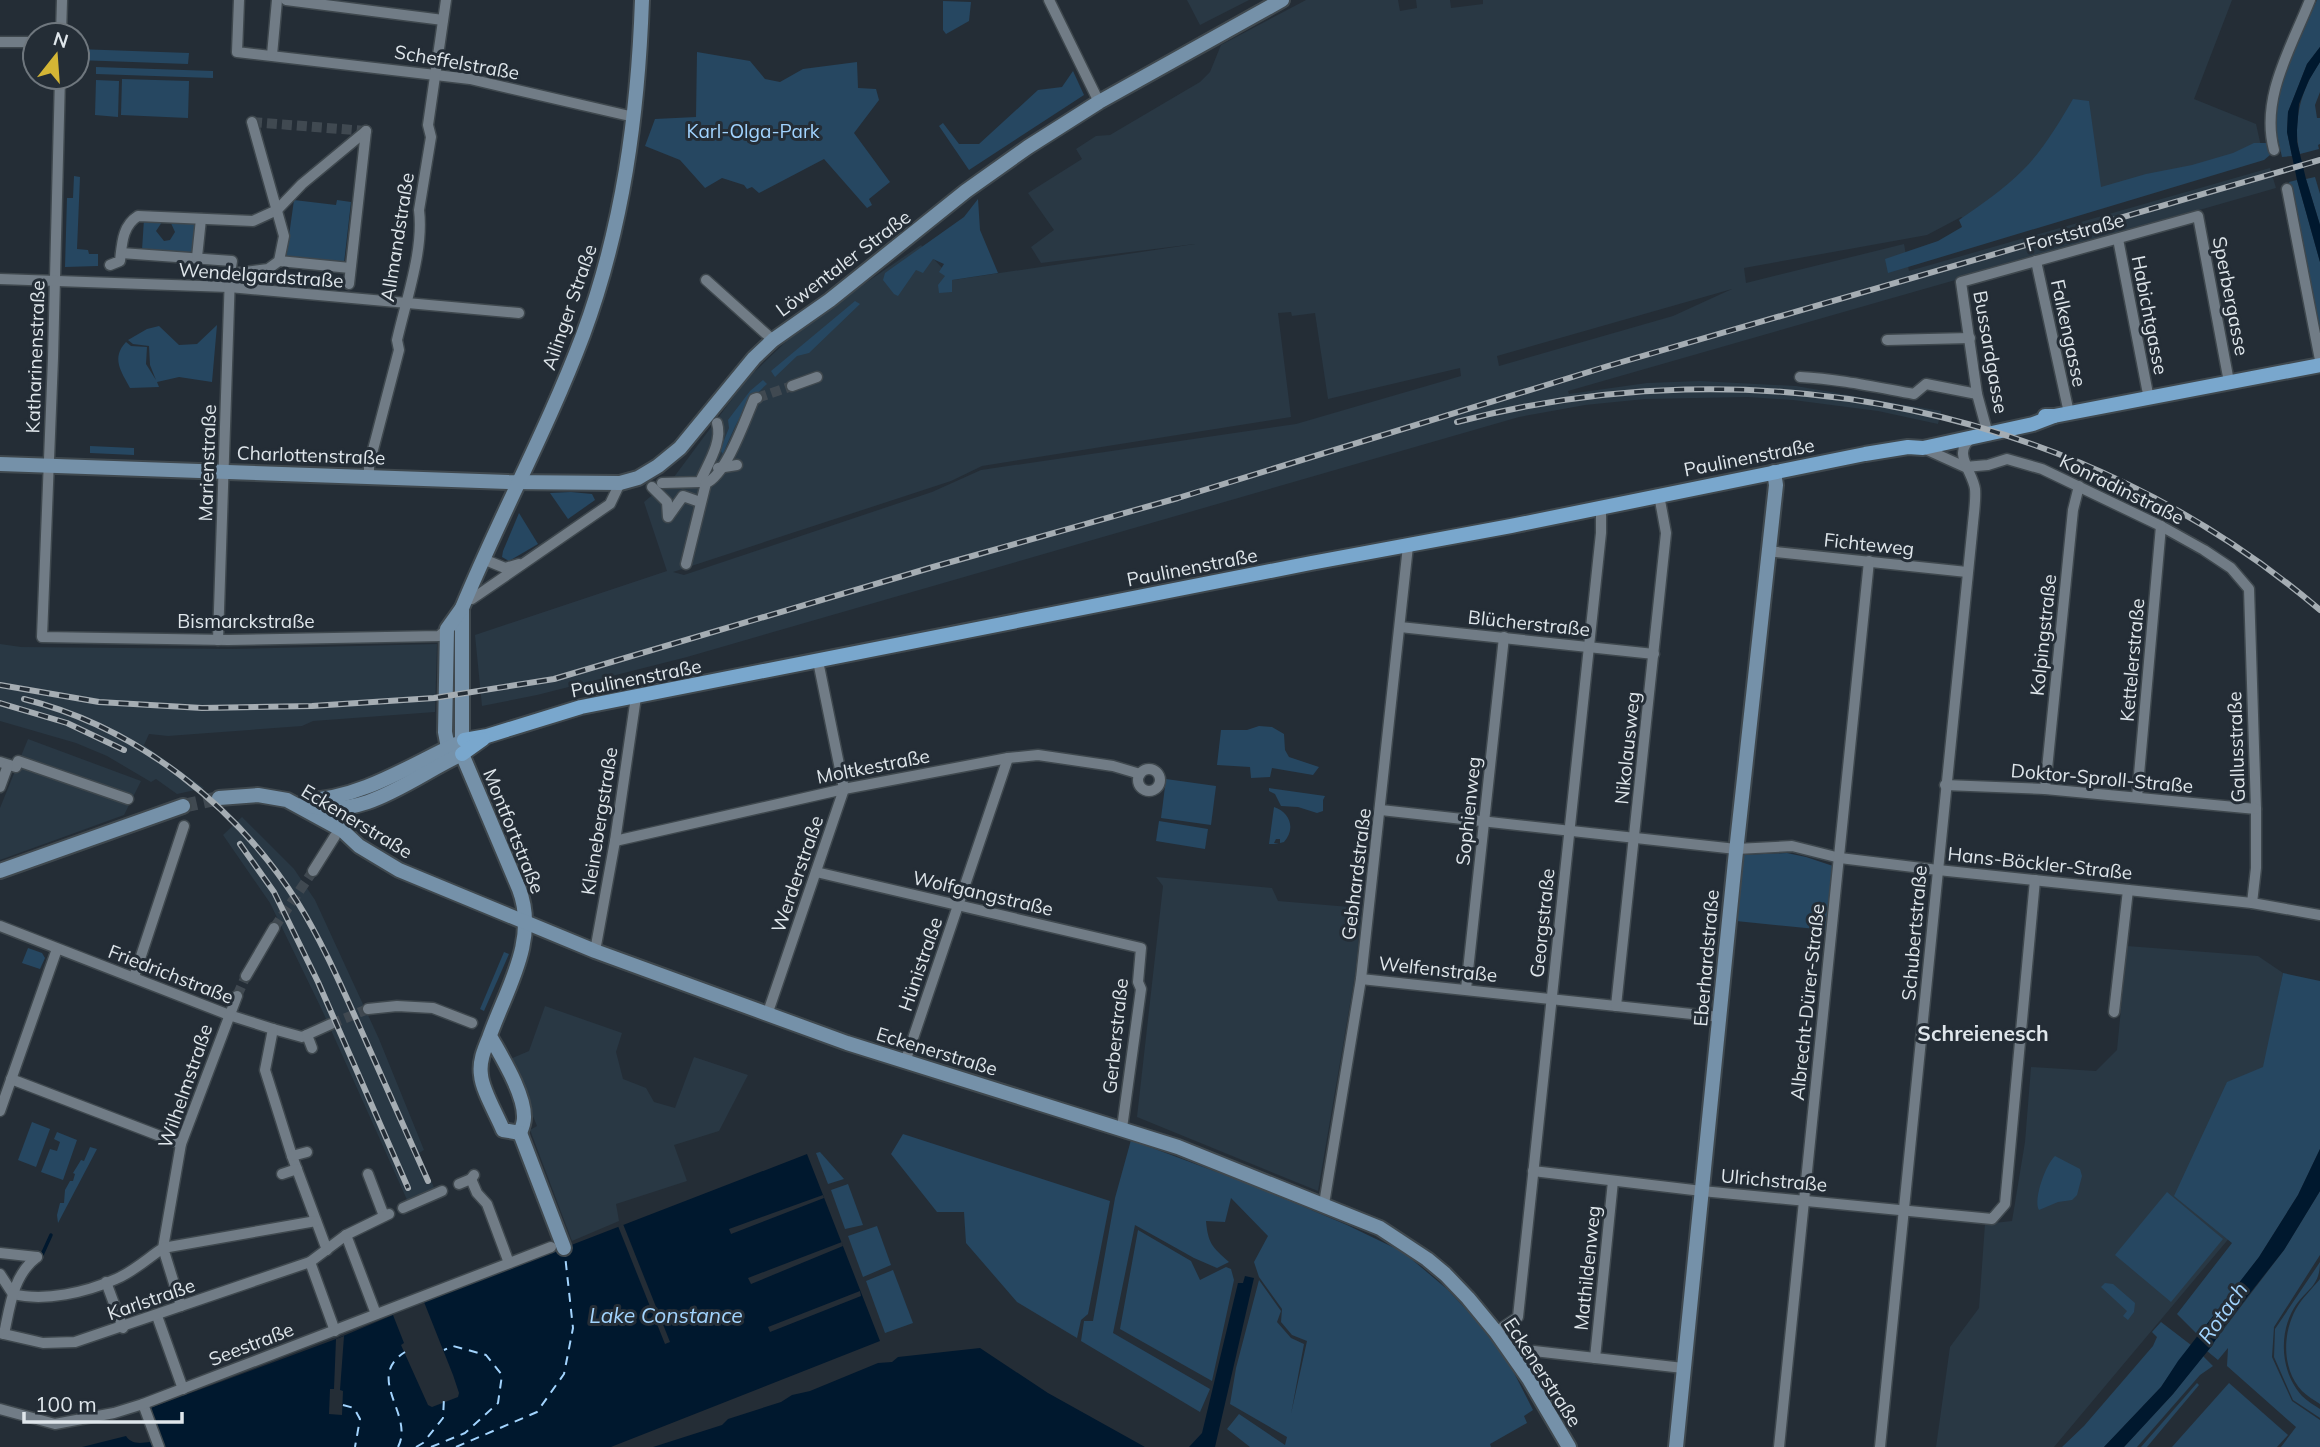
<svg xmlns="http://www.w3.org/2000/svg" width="2320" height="1447" viewBox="0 0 2320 1447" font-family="Mulish,sans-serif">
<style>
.built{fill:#293844;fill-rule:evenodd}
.green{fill:#264761}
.water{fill:#00182e}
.pier{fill:#242d36}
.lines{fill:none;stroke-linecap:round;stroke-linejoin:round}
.stream{stroke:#00182e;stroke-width:3.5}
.ferry{stroke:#a2d4fe;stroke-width:2;stroke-dasharray:9 7;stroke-linecap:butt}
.street-tunnel{stroke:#404951;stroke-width:10;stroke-dasharray:10 5;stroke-linecap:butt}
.secondary-tunnel{stroke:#404951;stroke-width:14;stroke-dasharray:14 7;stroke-linecap:butt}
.street-casing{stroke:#3f484e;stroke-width:13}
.secondary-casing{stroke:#3f484e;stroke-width:18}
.primary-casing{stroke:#3f484e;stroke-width:18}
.street{stroke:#717c86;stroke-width:10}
.secondary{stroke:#7591a9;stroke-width:14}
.primary{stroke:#79a7cd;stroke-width:14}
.rail-casing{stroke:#a5adb3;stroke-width:6}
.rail{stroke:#242d36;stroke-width:3.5;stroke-dasharray:10;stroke-linecap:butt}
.labels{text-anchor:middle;stroke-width:6;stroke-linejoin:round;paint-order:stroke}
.street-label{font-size:19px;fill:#dfe6eb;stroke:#242d36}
.park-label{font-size:19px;fill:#a1d3fe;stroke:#242d36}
.neighbourhood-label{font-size:21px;font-weight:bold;fill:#dfe6eb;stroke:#242d36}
.water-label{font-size:21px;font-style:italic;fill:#a2d4fe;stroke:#242d36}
</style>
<rect width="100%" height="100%" fill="#242d36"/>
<g class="built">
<path d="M1187 0H1249L1200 25Z"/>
<path d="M1306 0H1398L1400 11 1417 8 1416 0H1450L1451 8 1483 4V0H2232L2194 99 2256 124 2262 151 1973 224 1961 217 1927 235 1744 268 1746 283 1904 244 1909 271 2270 168 2276 188 1568 391 1569 394 1647 383 1700 381 1796 386 1941 411 1938 424 1878 411 1793 400 1748 397 1645 399 1585 405 1519 417 687 657 537 695 482 706 475 635 667 571 644 502 674 477 747 379 800 328 921 245 953 280 1195 244 1041 263 1031 247 1054 230 1028 193 1082 159 1076 149 1096 136 1110 135 1200 82 1210 72 1221 45ZM1732 289 1673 316 1499 366 1497 356ZM1291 312 1292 316 1315 313 1328 399 1460 368 1461 376 1296 424 981 470 932 492 684 575 673 572 951 481 982 466 1291 417 1278 313Z"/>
<path d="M0 644 21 647 231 649 437 644 435 712 313 721 302 726 168 736 149 734 144 745 204 788 177 794 156 779 151 782 107 756 76 743 0 721Z"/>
<path d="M28 739 141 781 124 815 0 860V808Z"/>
<path d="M242 817 294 869 315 900 379 1039 424 1150 419 1153 435 1190 408 1202 322 1010 270 903 223 835Z"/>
<path d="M1156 877 1272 888 1278 901 1362 908 1355 975 1318 1191 1137 1117 1163 886Z"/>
<path d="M2127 946 2258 956 2283 973 2231 1236 2054 1447H1936L1950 1347 1979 1308 1985 1224 2012 1221 2025 1142 2031 1067 2096 1071 2117 1050Z"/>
<path d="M545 1006 622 1033 616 1052 623 1079 646 1088 654 1102 675 1108 694 1057 748 1075 719 1131 674 1145 687 1181 616 1204 619 1221 572 1241 530 1130 537 1126 510 1059 529 1051Z"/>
</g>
<g class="green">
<path d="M2317 0H2320V47L2307 64 2288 112 2287 132 2292 156 2282 157 2272 113 2278 87Z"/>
<path d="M943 1 971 2 969 21 946 34 943 30Z"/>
<path d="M77 49 189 53 188 64 77 60Z"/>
<path d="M697 52 750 61 765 79 780 82 803 69 857 62 858 88 876 89 879 100 854 133 890 182 869 199 872 205 867 208 824 159 759 193 752 187 747 189 744 185 722 178 705 188 680 160 645 146 655 119 696 117Z"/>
<path d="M2320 62V92L2315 105 2317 118H2320V144L2318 145 2319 149 2300 154C2292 122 2301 89 2320 62Z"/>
<path d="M96 67 213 71V78L96 74Z"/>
<path d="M1073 71 1084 95 969 170 939 126 943 123 959 144H979L1038 90 1062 87Z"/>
<path d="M122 79 189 81 188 118 121 115Z"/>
<path d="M96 80 119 81 118 117 95 115Z"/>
<path d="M2073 99 2089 101 2101 187 2146 174 2192 165 2233 153 2254 143H2268L2270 155 2264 160 1888 273 1885 259 1938 241 1962 227 1959 220C1981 205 2004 189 2023 170 2043 150 2059 123 2073 99Z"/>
<path d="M74 176 80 177 77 249 88 250 89 254H98V266L65 267 67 198H73Z"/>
<path d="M2315 177 2320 194V225L2306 179Z"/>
<path d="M2297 180 2320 262V332L2315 324 2289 182Z"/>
<path d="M978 199 980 230 998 273 952 280V292L939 293 938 285 945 276 939 272 944 264 933 259 923 273 916 270 898 296 894 294 883 280 885 273 964 217Z"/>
<path d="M294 200 336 205 337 200 351 202 344 263 286 257Z"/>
<path d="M144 219 162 222 156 231 164 241 170 240 175 232 170 221 196 223 194 253 142 250Z"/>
<path d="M855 301 860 304 809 353 797 356 775 377 771 371Z"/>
<path d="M217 325 212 382 179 377 157 382 159 387 130 388C121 371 111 358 126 342L131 346 147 347 146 364 156 380 150 365 149 346 133 344 128 340 147 329 159 326 179 345 197 344Z"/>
<path d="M763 380 767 384C744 404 734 427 723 454L720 450 729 428 728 420 750 391Z"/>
<path d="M90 446 134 448V455L90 453Z"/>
<path d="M571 492 592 494 595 500 568 519 550 493Z"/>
<path d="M519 513 538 544 509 561 502 557 503 551Z"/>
<path d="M1259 726 1272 727 1284 734 1285 750 1289 757 1319 767 1313 775 1272 768 1270 777 1251 778 1250 767 1217 765 1221 730H1247Z"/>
<path d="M1166 779 1216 786 1211 825 1161 818Z"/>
<path d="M1269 788 1325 796 1323 800V811L1317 813 1298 807 1281 806 1275 794 1269 791Z"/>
<path d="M1274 807C1290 812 1296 829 1284 842L1280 843V839H1276L1274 843 1279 844H1269Z"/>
<path d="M1159 821 1208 829 1205 849 1156 841Z"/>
<path d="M1787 853 1806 857 1833 866 1826 930 1736 921 1741 855Z"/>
<path d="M28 948 42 953 45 958 40 969 22 963Z"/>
<path d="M504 952 509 954 484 1011 480 1009Z"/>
<path d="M2283 973 2320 981V1149L2298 1195 2259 1257 2199 1336 2177 1314 2232 1243 2174 1196 2227 1082 2263 1067Z"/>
<path d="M32 1122 50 1129 36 1167 18 1160Z"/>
<path d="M57 1132 77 1140 63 1180 41 1172 50 1149 57 1151 60 1142 54 1139Z"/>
<path d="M903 1134 1110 1201 1088 1314 1081 1320 1077 1338 1017 1302 966 1243 964 1212H937L891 1154Z"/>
<path d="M1131 1140 1257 1187 1347 1225 1403 1252 1447 1289 1479 1323 1507 1359 1533 1410 1524 1416 1527 1423 1490 1444 1491 1447H1250L1227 1429 1239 1414 1285 1445 1287 1437 1230 1404 1236 1368 1259 1280 1281 1311 1277 1322 1291 1338 1304 1344 1291 1414 1307 1341 1292 1335 1281 1322 1282 1309 1259 1277 1254 1262 1268 1236 1231 1198 1225 1222 1206 1221C1208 1243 1212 1247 1229 1262L1217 1268 1194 1258 1135 1225 1113 1333 1210 1389 1200 1412 1081 1341 1084 1321H1093L1115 1198Z"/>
<path d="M90 1147 97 1149 58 1223 57 1215 60 1203H64L65 1190 70 1181H73L75 1174 73 1173 81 1160 84 1161Z"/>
<path d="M820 1152 844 1179 828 1184 816 1153Z"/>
<path d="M2055 1156 2080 1169 2082 1176 2077 1195 2072 1200 2058 1202 2039 1210C2033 1199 2046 1164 2055 1156Z"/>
<path d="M848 1184 863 1225 845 1229 831 1190Z"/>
<path d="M2320 1191V1255L2274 1327 2272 1357 2292 1401 2320 1420V1447H2281L2296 1427 2227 1366 2228 1348 2218 1360 2207 1351 2284 1250Z"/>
<path d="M2167 1192 2223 1239 2171 1302 2115 1255Z"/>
<path d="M877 1226 891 1265 863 1277 848 1236Z"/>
<path d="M1138 1230 1191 1261 1200 1280 1226 1267 1231 1269 1234 1280 1212 1381 1120 1329Z"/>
<path d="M2320 1262C2320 1287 2306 1289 2294 1308 2278 1335 2281 1373 2302 1396 2307 1401 2314 1405 2320 1409V1418L2293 1400 2274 1357 2275 1329Z"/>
<path d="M893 1270 913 1323 885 1333 866 1281Z"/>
<path d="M2320 1279V1404C2314 1400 2307 1396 2302 1391 2282 1370 2282 1334 2296 1309 2302 1298 2312 1289 2320 1279Z"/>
<path d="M2105 1283 2113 1284 2135 1303 2134 1312 2128 1320 2123 1316 2127 1311 2101 1287Z"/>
<path d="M2161 1322 2191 1345 2161 1387 2104 1447H2062L2084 1426 2153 1346 2157 1337 2152 1332Z"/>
<path d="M2203 1356 2213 1366 2200 1375 2137 1447H2124L2173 1394Z"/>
<path d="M2197 1383 2199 1385 2147 1447H2141Z"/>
<path d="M2229 1383 2288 1435 2277 1447H2172Z"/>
</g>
<g class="water">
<path d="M2320 47V62L2309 80 2299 104 2297 130V142L2306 179 2320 225V262L2297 180 2287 132 2288 112 2307 64Z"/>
<path d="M2320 1149V1191L2284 1250 2225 1325 2211 1347 2173 1394 2124 1447H2104L2161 1387 2178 1361 2259 1257 2298 1195Z"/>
<path d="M807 1154 880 1341 611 1447H161L145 1410 336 1339 393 1315 404 1343 401 1345 428 1405 432 1407 458 1397 459 1393 453 1375 424 1302Z"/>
<path d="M1245 1276 1254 1278 1215 1447H1189L1202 1433 1238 1283H1243Z"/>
<path d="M980 1348 1048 1393 1145 1447H653L722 1425 728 1419 781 1402 792 1395 810 1391 878 1363 892 1362 898 1357Z"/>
<path d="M126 1436C132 1445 141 1443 150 1442L153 1447H82Z"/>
</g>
<g class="pier">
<path d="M823 1195 824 1198 731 1234 729 1229Z"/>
<path d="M623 1224 670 1342 665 1344 618 1226Z"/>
<path d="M842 1242 843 1246 751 1284 748 1278Z"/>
<path d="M860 1291 861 1296 770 1332 768 1327Z"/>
<path d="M344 1336 340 1390 343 1391 342 1415 329 1414 330 1389H334L336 1339Z"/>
</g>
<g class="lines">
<path class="stream" d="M41 1257 51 1235"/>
<g class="ferry">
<path d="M343 1405 354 1408 360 1419 355 1447"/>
<path d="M398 1447C415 1415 364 1378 405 1352"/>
<path d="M416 1447 423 1443 443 1418 444 1398"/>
<path d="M431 1447 465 1433 498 1403 502 1375 486 1355 453 1346 444 1350"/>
<path d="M456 1447 537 1412 564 1374 573 1328 565 1255"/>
</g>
<g class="street-tunnel">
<path d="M252 122 366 131"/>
<path d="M757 398 792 386"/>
<path d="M274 928 313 871"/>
<path d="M237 996 246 976"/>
<path d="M331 1024 368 1009"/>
</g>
<path class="secondary-tunnel" d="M183 806 219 798"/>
<defs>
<g id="street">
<path d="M239 0 237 52 470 79 634 117"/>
<path d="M286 0 443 20"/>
<path d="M1049 0 1099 102"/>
<path d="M61 35 62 0"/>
<path d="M0 42H35"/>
<path d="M272 55 277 0"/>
<path d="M60 77 53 358 42 637 228 640 439 636 447 629"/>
<path d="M2274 150C2260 98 2291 48 2310 0"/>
<path d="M2287 189 2320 360"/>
<path d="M2118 239 2149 399"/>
<path d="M121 253 232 261 230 274"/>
<path d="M197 257 201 219"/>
<path d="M279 261 350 268"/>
<path d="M2036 261 2069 413"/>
<path d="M110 265 120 261C122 244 122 226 138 216L253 221 277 210 302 184 366 131"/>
<path d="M0 279 229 287 519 313"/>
<path d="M706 280 773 340"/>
<path d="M349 284 366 131"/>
<path d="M1887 340 1970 338"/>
<path d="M1800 377C1839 379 1875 387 1914 394L1926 384 1977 394"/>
<path d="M792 386 817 377"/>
<path d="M1986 427 1977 394 1961 282 2198 216 2229 382"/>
<path d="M1923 448 1965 467 1988 465 2007 459 2042 469 2161 526 2204 550 2231 568 2249 589 2256 809V868L2252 903"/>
<path d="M718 468 737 465"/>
<path d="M369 476V465L399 350 397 340C406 300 424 250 419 210L431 137 428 125 446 0"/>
<path d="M662 483 700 482C707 465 723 442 717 423"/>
<path d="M652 487 667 502 668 517 683 496 700 502"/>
<path d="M1767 551 1967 572"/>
<path d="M483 559 505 568 519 564"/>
<path d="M686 564 706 483C726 475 745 420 754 399L757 398"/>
<path d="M466 598 472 599 610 504 620 483"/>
<path d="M1400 627 1654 654"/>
<path d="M218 640 230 274 268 269 279 261 284 236 252 122"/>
<path d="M0 762 16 767 18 761 128 799"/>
<circle cx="1149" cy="780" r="11"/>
<path d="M1945 785 2045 789 2256 809"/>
<path d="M0 787 8 765"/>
<path d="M2045 789 2073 510 2079 486"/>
<path d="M2137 797 2161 526"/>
<path d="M1381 810 1736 849 1792 846 1840 858 1938 870 2252 903 2320 915"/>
<path d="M615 841 844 789 1008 758 1038 755 1113 766 1140 774"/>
<path d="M313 871 335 836"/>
<path d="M816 872 1141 948 1138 982 1141 989 1122 1128"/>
<path d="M0 926 229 1015 273 1029 302 1037 331 1024"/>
<path d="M595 951 615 841 636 697"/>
<path d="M246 976 274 928"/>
<path d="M134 977 184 826"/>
<path d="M1361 979 1720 1017"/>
<path d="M1466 989 1504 637"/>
<path d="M1616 1006 1666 533 1659 495"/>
<path d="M368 1009 397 1006 433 1008 472 1023"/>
<path d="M2114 1012 2128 890"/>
<path d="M767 1015 844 789 818 661"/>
<path d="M273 1029 265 1070 292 1156 327 1250"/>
<path d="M307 1035 312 1048"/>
<path d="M905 1062 1008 758"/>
<path d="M11 1079 181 1144"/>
<path d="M0 1111 57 949"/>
<path d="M292 1156 307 1152"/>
<path d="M1533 1171 1702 1191 1992 1219 2005 1204 2035 880"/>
<path d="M282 1174 297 1169"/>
<path d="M368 1174 384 1216"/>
<path d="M471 1179 477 1193 487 1204 509 1263"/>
<path d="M459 1184 471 1179 474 1175"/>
<path d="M1324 1204 1361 979 1408 546"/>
<path d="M403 1208 442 1191"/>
<path d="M346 1235 376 1314"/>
<path d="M0 1253 37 1257"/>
<path d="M310 1262 335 1331"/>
<path d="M0 1274 13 1294C45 1302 87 1292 116 1279 133 1272 148 1258 163 1248L181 1144 237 996"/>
<path d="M106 1282 123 1328"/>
<path d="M181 1306 163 1248 316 1221"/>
<path d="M157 1316 183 1389"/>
<path d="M1496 1332 1518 1317 1601 533V506"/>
<path d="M0 1333 43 1343 75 1342 310 1262 346 1235 389 1214"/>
<path d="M4 1334C10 1306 13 1275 37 1257"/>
<path d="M1595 1358 1613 1181"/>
<path d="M1517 1360 1534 1351 1683 1368"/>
<path d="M143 1404 159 1447"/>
<path d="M0 1409 55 1424 114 1413 143 1404 551 1247"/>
<path d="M1779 1447 1869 561"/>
<path d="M1880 1447 1973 523C1974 512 1976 499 1975 489 1973 472 1951 452 1972 438"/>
</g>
<g id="secondary">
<path d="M0 464 508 482 620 483 638 478 658 466 680 448 754 358 773 340 830 300 966 191 1028 147 1099 102 1282 0"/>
<path d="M462 608V754L519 889C539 941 505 991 489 1038 484 1050 479 1062 481 1075 482 1090 497 1115 503 1130L520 1133C522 1128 524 1123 524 1118 525 1094 501 1056 490 1036"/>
<path d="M448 748 445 732 447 629 462 608C500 516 548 428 583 335 623 227 638 114 642 0"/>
<path d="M219 798 258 795 287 800 342 830 359 846 399 870 595 951 847 1043 1178 1147 1380 1228 1427 1259 1445 1274 1468 1298 1496 1332 1529 1379 1569 1447"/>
<path d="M306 800C359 799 409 766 456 744"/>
<path d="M306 805C364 821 412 777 462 754"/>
<path d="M0 871 183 806"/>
<path d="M520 1133 564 1248"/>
<path d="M1676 1447 1735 861 1776 485 1774 472"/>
</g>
<g id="primary">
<path d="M2045 416H2054L2320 365"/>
<path d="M464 740 487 736 581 707 1311 563 1511 526 1865 454 1908 447 1923 448 2033 424 2054 416"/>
<path d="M462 754 483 739"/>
</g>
</defs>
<use href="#street" class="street-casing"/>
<use href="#secondary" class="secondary-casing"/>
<use href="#primary" class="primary-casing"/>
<use href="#street" class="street"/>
<use href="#secondary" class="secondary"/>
<use href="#primary" class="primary"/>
<defs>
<g id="rail">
<path d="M1457 422C1757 343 2082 407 2320 610"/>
<path d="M0 685 99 702 202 708 312 706 434 698 554 679 933 567 1178 498 1608 366 2320 160"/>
<path d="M24 699C136 727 236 805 298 903 321 940 339 981 357 1021 381 1074 404 1128 428 1181"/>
<path d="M0 703 67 723 124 750"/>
<path d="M240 844 274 892 318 982 408 1188"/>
</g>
</defs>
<use href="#rail" class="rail-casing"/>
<use href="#rail" class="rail"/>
</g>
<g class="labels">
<g class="street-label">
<text transform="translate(457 62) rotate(10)" y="7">Scheffelstraße</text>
<text transform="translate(2075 232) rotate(-15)" y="7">Forststraße</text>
<text transform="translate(397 237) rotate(-81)" y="7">Allmandstraße</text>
<text transform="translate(843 263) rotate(-37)" y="7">Löwentaler Straße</text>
<text transform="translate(261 275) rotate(4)" y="7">Wendelgardstraße</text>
<text transform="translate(2231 296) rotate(79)" y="7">Sperbergasse</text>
<text transform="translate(569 307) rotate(-71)" y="7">Ailinger Straße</text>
<text transform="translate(2150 315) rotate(79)" y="7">Habichtgasse</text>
<text transform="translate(2069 333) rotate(78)" y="7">Falkengasse</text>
<text transform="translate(1991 352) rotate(80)" y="7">Bussardgasse</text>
<text transform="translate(35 357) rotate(-88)" y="7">Katharinenstraße</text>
<text transform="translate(311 455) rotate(2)" y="7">Charlottenstraße</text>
<text transform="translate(1749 457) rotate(-11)" y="7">Paulinenstraße</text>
<text transform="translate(207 463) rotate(-88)" y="7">Marienstraße</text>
<text transform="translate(2122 489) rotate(26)" y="7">Konradinstraße</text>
<text transform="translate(1869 544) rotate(6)" y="7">Fichteweg</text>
<text transform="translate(1192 567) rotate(-11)" y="7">Paulinenstraße</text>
<text x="246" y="628">Bismarckstraße</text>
<text transform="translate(1529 623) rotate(6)" y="7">Blücherstraße</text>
<text transform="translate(2043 635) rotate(-84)" y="7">Kolpingstraße</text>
<text transform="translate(2132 660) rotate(-85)" y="7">Kettelerstraße</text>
<text transform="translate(636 678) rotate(-11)" y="7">Paulinenstraße</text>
<text transform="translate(2236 747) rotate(-92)" y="7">Gallusstraße</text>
<text transform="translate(1627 748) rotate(-84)" y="7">Nikolausweg</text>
<text transform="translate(873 766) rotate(-11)" y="7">Moltkestraße</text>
<text transform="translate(2102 778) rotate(5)" y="7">Doktor-Sproll-Straße</text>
<text transform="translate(1468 811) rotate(-84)" y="7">Sophienweg</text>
<text transform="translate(357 821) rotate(31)" y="7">Eckenerstraße</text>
<text transform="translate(599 821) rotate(-81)" y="7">Kleinebergstraße</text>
<text transform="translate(514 831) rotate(68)" y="7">Montfortstraße</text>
<text transform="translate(2040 863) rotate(6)" y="7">Hans-Böckler-Straße</text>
<text transform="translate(797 874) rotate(-71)" y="7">Werderstraße</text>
<text transform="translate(1356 874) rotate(-83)" y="7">Gebhardstraße</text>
<text transform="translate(983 893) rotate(13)" y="7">Wolfgangstraße</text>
<text transform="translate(1542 923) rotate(-84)" y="7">Georgstraße</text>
<text transform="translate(1914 933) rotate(-85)" y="7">Schubertstraße</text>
<text transform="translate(1706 958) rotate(-85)" y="7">Eberhardstraße</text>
<text transform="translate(920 964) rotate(-71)" y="7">Hünistraße</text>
<text transform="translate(1438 969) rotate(6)" y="7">Welfenstraße</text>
<text transform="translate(171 974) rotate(21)" y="7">Friedrichstraße</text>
<text transform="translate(1807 1002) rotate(-84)" y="7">Albrecht-Dürer-Straße</text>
<text transform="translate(1115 1036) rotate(-84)" y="7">Gerberstraße</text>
<text transform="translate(937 1051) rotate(17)" y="7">Eckenerstraße</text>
<text transform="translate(185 1086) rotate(-71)" y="7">Wilhelmstraße</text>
<text transform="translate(1774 1180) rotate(5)" y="7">Ulrichstraße</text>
<text transform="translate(1587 1268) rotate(-84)" y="7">Mathildenweg</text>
<text transform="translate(151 1299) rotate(-19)" y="7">Karlstraße</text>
<text transform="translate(251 1344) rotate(-21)" y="7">Seestraße</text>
<text transform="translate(1543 1372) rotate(57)" y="7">Eckenerstraße</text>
</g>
<g class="park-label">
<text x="753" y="138">Karl-Olga-Park</text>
</g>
<g class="neighbourhood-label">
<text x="1983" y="1041">Schreienesch</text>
</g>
<g class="water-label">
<text transform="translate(2223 1313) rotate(-55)" y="7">Rotach</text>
<text x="666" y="1323">Lake Constance</text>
</g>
</g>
<g transform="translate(56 56) rotate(17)"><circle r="33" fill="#242d36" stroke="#6f777e" stroke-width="2"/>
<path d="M0-5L12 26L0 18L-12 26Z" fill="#d4b635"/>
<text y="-10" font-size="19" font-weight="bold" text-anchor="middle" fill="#dfe6eb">N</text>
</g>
<path d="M24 1412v10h158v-10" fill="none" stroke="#dfe6eb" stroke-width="3.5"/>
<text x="35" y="1412" font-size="21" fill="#dfe6eb" stroke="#242d36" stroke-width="5" paint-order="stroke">100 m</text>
</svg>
